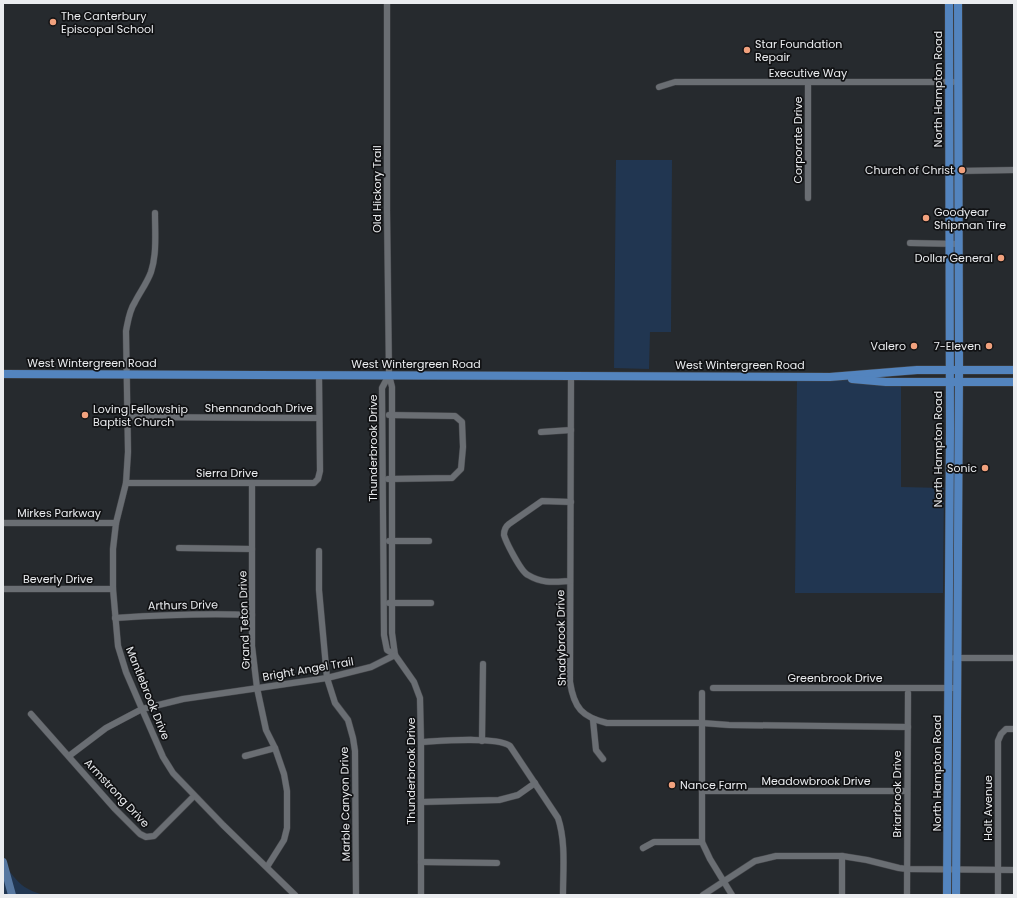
<svg xmlns="http://www.w3.org/2000/svg" width="1017" height="898" viewBox="0 0 1017 898" font-family="Poppins,sans-serif">
<style>
.green{fill:#213651}
.lines{fill:none;stroke-linecap:round;stroke-linejoin:round}
.river{stroke:#5677a0;stroke-width:8}
.minor-casing{stroke:#44464a;stroke-width:7}
.major-casing{stroke:#44464a;stroke-width:9}
.minor{stroke:#6a6e73;stroke-width:6}
.major{stroke:#5384be;stroke-width:8}
.poi-dot{fill:#f1a17d;stroke:#111214;stroke-width:1.5}
.labels{text-anchor:middle;stroke-width:3.5;stroke-linejoin:round;paint-order:stroke}
.poi-label{font-size:11px;fill:#eaecef;stroke:#111214;text-anchor:start}
.street-label{font-size:11px;fill:#eaecef;stroke:#111214}
</style>
<rect width="100%" height="100%" fill="#262a2e"/>
<g class="green">
<path d="M616 160H672L671 332H650L649 369 614 368Z"/>
<path d="M797 379H859V384H901V487L944 488 943 593H795Z"/>
<path d="M3 862C16 880 21 889 44 895H3Z"/>
</g>
<g class="lines">
<path class="river" d="M3 862 12 895"/>
<defs>
<g id="minor">
<path d="M387 3V210L389 375 392 387V633L395 655"/>
<path d="M659 87 675 82H953"/>
<path d="M949 174 958 171 1014 170"/>
<path d="M808 198V83"/>
<path d="M155 213C155 232 157 254 151 272 147 283 140 292 135 302 129 311 128 321 126 331L128 452 126 483 116 523 113 549V589L118 646 126 672 142 709 163 757 173 773 223 825 295 895"/>
<path d="M910 243 958 244"/>
<path d="M389 375 382 388 384 635 387 650 395 655 414 682 420 698 421 742V895"/>
<path d="M571 376 570 682C574 708 582 717 607 723H702L729 725 908 727"/>
<path d="M127 417 319 418"/>
<path d="M541 432 571 430"/>
<path d="M388 479 452 478 461 469 463 447 462 422 455 416 389 415"/>
<path d="M126 483H314L318 479 320 471 319 375"/>
<path d="M252 483V646L257 688 266 730 275 748 284 774 287 791V828L284 840 267 867"/>
<path d="M3 523H116"/>
<path d="M389 541H429"/>
<path d="M179 548 252 549"/>
<path d="M319 551V590L327 678 335 703 348 720 353 738 355 751 356 895"/>
<path d="M570 581C554 582 543 584 528 575 521 572 506 542 504 535 504 530 505 527 509 524L542 501 571 502"/>
<path d="M3 589H113"/>
<path d="M389 603H431"/>
<path d="M115 618C161 615 206 613 252 615"/>
<path d="M954 658H1014"/>
<path d="M713 688H957"/>
<path d="M702 693V842L710 859 732 895"/>
<path d="M31 714 115 809 140 834 146 837 154 836 194 796"/>
<path d="M593 720 596 750 603 759"/>
<path d="M482 741 483 664"/>
<path d="M421 742C440 741 497 736 510 746L558 818C566 842 563 870 563 895"/>
<path d="M69 756 106 728 142 709 183 699 327 678 371 667 395 655"/>
<path d="M245 756 275 748"/>
<path d="M702 791H907"/>
<path d="M421 802 499 800 518 795 535 783"/>
<path d="M643 848 654 842H702"/>
<path d="M842 856V895"/>
<path d="M421 862 497 863"/>
<path d="M703 895 755 861 776 856H842L867 860 899 868 907 869 1014 870"/>
<path d="M907 895 908 693"/>
<path d="M998 895V741L1001 734 1006 729H1014"/>
</g>
<g id="major">
<path d="M3 374 830 377 917 370H1014"/>
<path d="M852 379 886 382H1014"/>
<path d="M947 895 950 430 949 3"/>
<path d="M956 895 959 370 958 3"/>
</g>
</defs>
<use href="#minor" class="minor-casing"/>
<use href="#major" class="major-casing"/>
<use href="#minor" class="minor"/>
<use href="#major" class="major"/>
</g>
<g class="poi-dot">
<circle cx="53" cy="22" r="4"/>
<circle cx="747" cy="50" r="4"/>
<circle cx="962" cy="170" r="4"/>
<circle cx="926" cy="218" r="4"/>
<circle cx="1001" cy="258" r="4"/>
<circle cx="914" cy="346" r="4"/>
<circle cx="989" cy="346" r="4"/>
<circle cx="85" cy="415" r="4"/>
<circle cx="985" cy="468" r="4"/>
<circle cx="672" cy="785" r="4"/>
</g>
<g class="labels">
<g class="poi-label">
<text x="61" y="20">The Canterbury<tspan x="61" dy="13">Episcopal School</tspan></text>
<text x="755" y="48">Star Foundation<tspan x="755" dy="13">Repair</tspan></text>
<text x="954" y="174" text-anchor="end">Church of Christ</text>
<text x="934" y="216">Goodyear<tspan x="934" dy="13">Shipman Tire</tspan></text>
<text x="993" y="262" text-anchor="end">Dollar General</text>
<text x="906" y="350" text-anchor="end">Valero</text>
<text x="981" y="350" text-anchor="end">7-Eleven</text>
<text x="93" y="413">Loving Fellowship<tspan x="93" dy="13">Baptist Church</tspan></text>
<text x="977" y="472" text-anchor="end">Sonic</text>
<text x="680" y="789">Nance Farm</text>
</g>
<g class="street-label">
<text x="808" y="77">Executive Way</text>
<text transform="translate(938 89) rotate(-90)" y="4">North Hampton Road</text>
<text transform="translate(798 140) rotate(-90)" y="4">Corporate Drive</text>
<text transform="translate(377 189) rotate(-90)" y="4">Old Hickory Trail</text>
<text x="92" y="367">West Wintergreen Road</text>
<text x="416" y="368">West Wintergreen Road</text>
<text x="740" y="369">West Wintergreen Road</text>
<text x="259" y="412">Shennandoah Drive</text>
<text transform="translate(373 448) rotate(-90)" y="4">Thunderbrook Drive</text>
<text transform="translate(938 449) rotate(-90)" y="4">North Hampton Road</text>
<text x="227" y="477">Sierra Drive</text>
<text x="59" y="517">Mirkes Parkway</text>
<text x="58" y="583">Beverly Drive</text>
<text transform="translate(183 605) rotate(-1)" y="4">Arthurs Drive</text>
<text transform="translate(244 620) rotate(-92)" y="4">Grand Teton Drive</text>
<text transform="translate(561 638) rotate(-91)" y="4">Shadybrook Drive</text>
<text transform="translate(308 669) rotate(-10)" y="4">Bright Angel Trail</text>
<text x="835" y="682">Greenbrook Drive</text>
<text transform="translate(148 693) rotate(68)" y="4">Mantlebrook Drive</text>
<text transform="translate(411 771) rotate(-90)" y="4">Thunderbrook Drive</text>
<text transform="translate(937 773) rotate(-90)" y="4">North Hampton Road</text>
<text x="816" y="785">Meadowbrook Drive</text>
<text transform="translate(117 793) rotate(47)" y="4">Armstrong Drive</text>
<text transform="translate(897 794) rotate(-90)" y="4">Briarbrook Drive</text>
<text transform="translate(345 804) rotate(-91)" y="4">Marble Canyon Drive</text>
<text transform="translate(988 808) rotate(-90)" y="4">Holt Avenue</text>
</g>
</g>
<rect width="1017" height="898" fill="none" stroke="#eaecef" stroke-width="8"/>
</svg>
